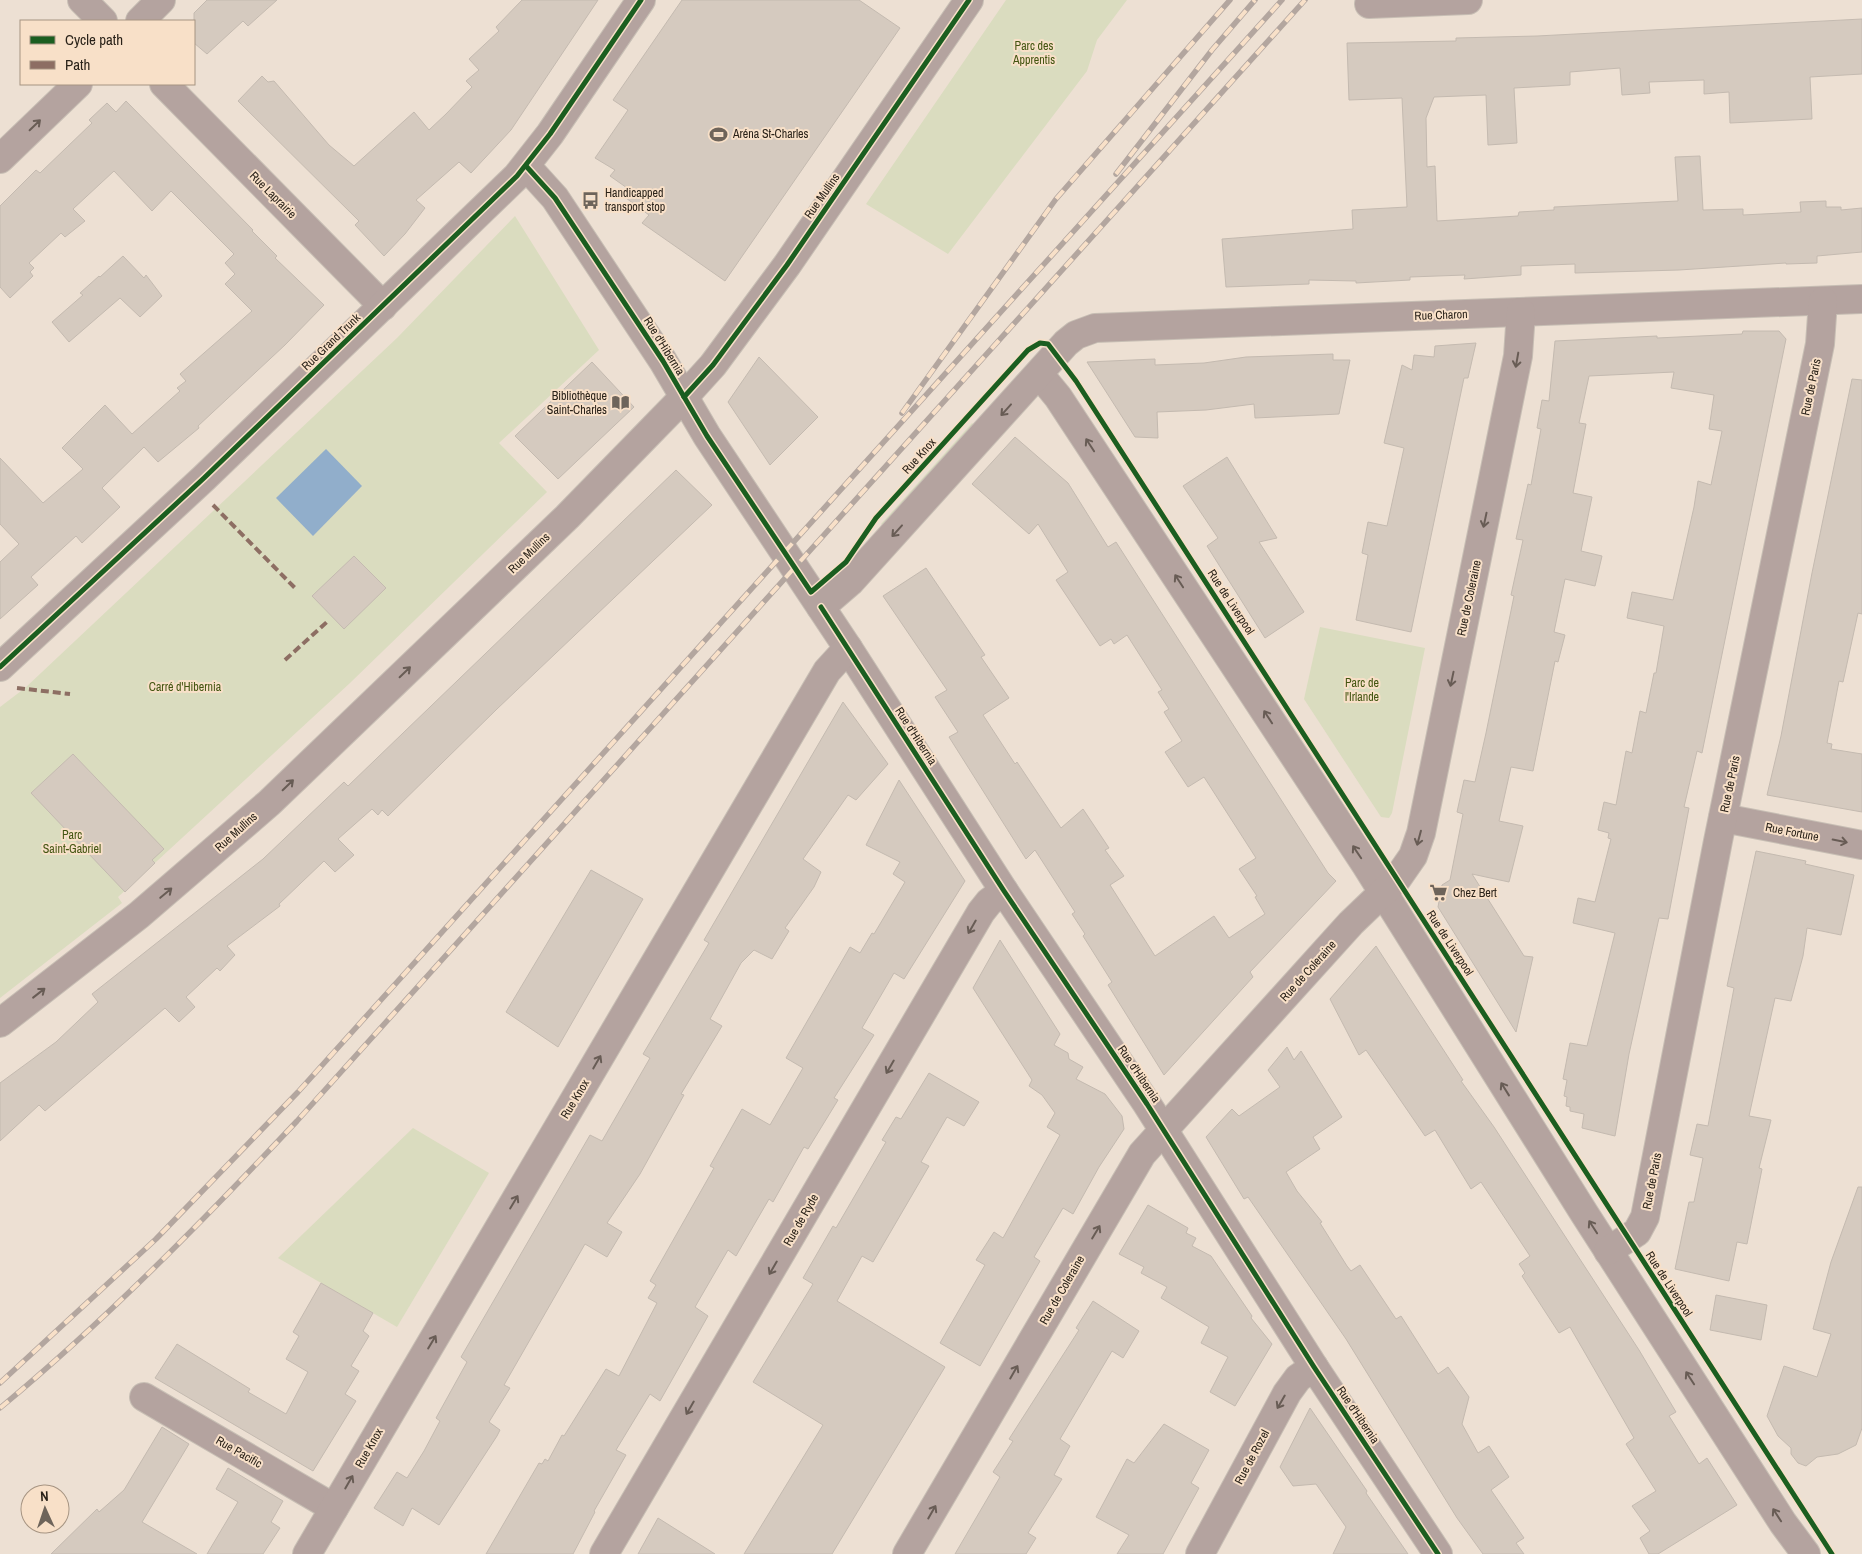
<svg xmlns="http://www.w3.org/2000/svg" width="1862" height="1554" viewBox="0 0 1862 1554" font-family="'Archivo Narrow',sans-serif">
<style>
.green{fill:#dadcbf}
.water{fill:#91aecb}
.building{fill:#d5cabf;stroke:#c4bab0}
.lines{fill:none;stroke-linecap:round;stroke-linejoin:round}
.street-casing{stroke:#c7beb4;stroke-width:30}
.street{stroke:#b4a39f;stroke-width:28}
.rail-casing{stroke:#b3a69f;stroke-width:5.5}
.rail{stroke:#f8e0c8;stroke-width:4;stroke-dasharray:11;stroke-linecap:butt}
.quiet{stroke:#8d6e63;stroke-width:4;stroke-dasharray:8 4;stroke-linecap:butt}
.cycleway-casing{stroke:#f8e0c8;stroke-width:8}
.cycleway{stroke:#1b5e20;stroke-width:5}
.oneway{stroke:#685c55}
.labels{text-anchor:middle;stroke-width:4;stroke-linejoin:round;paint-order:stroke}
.park-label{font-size:12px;fill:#435511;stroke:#f8e0c8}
.poi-label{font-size:12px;fill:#2a2219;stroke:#f8e0c8;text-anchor:start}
.street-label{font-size:12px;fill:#2a2219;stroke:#f8e0c8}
</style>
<rect width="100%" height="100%" fill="#ede0d3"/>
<g class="green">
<path d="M1006 0H1127L1097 40 1087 71 948 254 866 204Z"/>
<path d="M515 216 599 350 499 443 547 492 350 683 118 897 122 903 0 998V707L25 688 397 338Z"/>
<path d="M972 423 976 427 886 528 881 524Z"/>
<path d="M1320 627 1425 648 1392 813 1389 818 1381 817 1304 699Z"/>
<path d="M413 1128 489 1173 397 1327 278 1258Z"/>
</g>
<path class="water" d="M326 449 362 486 313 536 276 498Z"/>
<g class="building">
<path d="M207 0H277L248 26 243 21 207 54 194 43V13Z"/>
<path d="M522 0H598L511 130 471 173 459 162 416 200 425 208 405 234 384 256 355 225 359 221 238 101 262 76 268 82 274 81 329 145 354 166 414 112 429 130 446 114 472 87 466 81 479 70 469 59 499 31 496 27Z"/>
<path d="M682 0H859L900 28 725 281 642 223 649 215 626 198 630 190 610 176 615 170 595 158 628 110 613 100Z"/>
<path d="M1862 19V74L1810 77 1812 119 1730 123 1729 92 1704 94V80L1649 82 1650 93 1622 95 1620 68 1570 72V85L1514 88 1517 143 1488 145 1486 95 1434 97 1426 118 1427 167 1435 166 1437 221 1518 216 1519 212 1554 210V207L1678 201 1675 157 1700 156 1703 210 1743 209V215L1801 212 1800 202 1826 201V207H1841V210L1862 208V252L1817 256V263L1786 264V263L1679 270 1575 273V264L1521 266V275L1464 279 1465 275 1410 277V280L1356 283V281L1309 280V284L1226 287 1222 239 1353 229 1352 210 1407 207 1402 98 1349 100 1347 43 1456 41V38L1537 36Z"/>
<path d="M126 101 253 230 252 231 277 256 275 258 324 305 285 345 198 426 199 428 158 462 144 447 102 488 120 507 82 543 76 536 31 577 38 585 0 619V562L19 544 0 524V458L43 503 83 469 62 448 105 405 132 434 180 391 177 388 186 381 180 374 252 311 225 284 235 274 225 263 234 254 171 191 152 211 114 171 73 209 85 221 65 237 61 233 29 263 34 268 30 272 33 276 10 298 0 287V206L36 170 40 173 92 123 89 120 107 103 116 112Z"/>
<path d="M123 256 144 278 146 275 162 296 140 317 120 298 69 342 52 322 83 295 80 293 99 276 100 277Z"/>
<path d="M1743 331H1779L1786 339 1702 753 1697 751 1684 807 1689 808 1668 919 1659 918 1629 1054 1615 1136 1582 1128 1584 1114 1570 1111V1107L1566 1106 1567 1097 1564 1096 1567 1080 1563 1079 1570 1043 1587 1046 1615 933 1573 923 1578 898 1595 902 1611 839 1608 838 1609 833 1598 830 1604 802 1616 805 1626 751 1632 753 1640 711 1646 713 1654 673H1656L1664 626 1627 618 1632 592 1673 600 1694 507 1698 481 1711 485 1722 431 1709 429 1714 395 1671 388 1674 372 1589 376 1579 423 1586 424 1573 493 1592 497 1581 551 1602 556 1595 586 1565 579 1554 632 1565 635 1558 662 1555 661 1533 771 1511 767 1499 821 1523 826 1509 882 1472 874 1524 956 1533 957 1516 1032 1438 907 1442 885 1450 880 1463 814 1457 812 1464 780 1475 782 1486 733 1514 596 1511 595 1523 540 1516 539 1528 484 1531 485 1541 429 1537 428 1542 400 1549 401 1555 341 1657 336V338L1742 334Z"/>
<path d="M1476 343 1468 378H1464L1411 632 1356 620 1368 555 1362 553 1368 522 1387 526 1404 448 1384 443 1402 365 1412 370 1414 355 1434 357 1435 346Z"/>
<path d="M1333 354V360H1350L1339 414 1255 418 1254 404 1206 410 1157 412 1158 438 1135 437 1087 362 1155 359V365L1204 363 1246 357Z"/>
<path d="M759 357 818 417 770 465 728 402Z"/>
<path d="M592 362 634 407 558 479 515 436Z"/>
<path d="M1852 379 1862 380V614L1858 613 1843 682 1839 681 1827 743 1832 744 1831 749 1862 754V812L1767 795 1781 736 1812 573Z"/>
<path d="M1015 437 1068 483 1108 547 1116 542 1328 873 1336 881 1250 972 1253 977 1164 1075 1108 985 1112 982 1083 936 1085 934 1072 914 1075 912 1035 850 1026 859 949 737 958 732 935 697 947 690 883 596 926 568 985 655 981 657 1009 698 983 715 1015 764 1017 762 1061 828 1083 809 1109 848 1105 850 1124 876 1110 885 1155 956 1214 916 1229 938 1265 914 1255 897 1257 896 1239 869 1256 858 1204 777 1188 787 1165 752 1182 741 1164 712 1169 709 1158 692 1162 690 1127 635 1114 644 1111 639 1100 646 1056 580 1068 572 1038 524 1029 534 972 484Z"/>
<path d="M1227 457 1277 538 1259 542 1304 612 1265 638 1207 546 1218 538 1183 486Z"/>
<path d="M676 470 712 505 497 709 388 816 382 810 378 815 372 809 338 839 354 855 335 872 324 861 279 904 280 906 227 946 235 955 220 971 217 968 186 997 195 1007 179 1022 165 1008 45 1111 39 1105 0 1141V1083L56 1042 98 1002 92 994 263 859 344 782 348 786Z"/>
<path d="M354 556 386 588 344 629 312 596Z"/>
<path d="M843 702 888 764 856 800 848 795 803 859 821 872 814 887 785 928 789 931 772 959 754 950 741 963 710 1019 722 1026 681 1094 684 1095 640 1174 607 1223 622 1232 607 1257 585 1244 504 1385 510 1388 489 1422 500 1430 497 1436 439 1525 412 1508 403 1526 374 1508 397 1472 407 1478 424 1451 440 1421 436 1418 467 1362 461 1357 590 1135 602 1141 650 1058 643 1054 709 943 704 940Z"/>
<path d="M73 754 164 849 152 860 155 863 125 892 31 793Z"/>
<path d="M899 780 965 881 904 979 894 973 862 1028 874 1035 834 1098 838 1100 808 1149 804 1147 773 1202 769 1199 736 1256 728 1250 695 1307 708 1316 660 1401 650 1394 616 1450 626 1455 594 1511 595 1512 573 1554H486L539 1463 542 1464 545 1459 548 1461 562 1435 564 1436 606 1369 619 1376 657 1303 648 1298 656 1285 650 1281 714 1168 710 1166 742 1109 770 1125 803 1068 786 1058 850 947 860 953 872 933 874 934 905 882 893 874 900 862 866 845Z"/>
<path d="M1756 851 1806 861 1805 864 1854 875 1841 935 1807 928 1803 956 1791 1001 1775 998 1749 1116 1771 1120 1759 1168 1762 1169 1747 1244 1737 1242 1729 1281 1675 1269 1689 1202H1694L1703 1158 1690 1155 1697 1124 1708 1126 1734 988 1727 986Z"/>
<path d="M591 870 643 899 558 1047 506 1012Z"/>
<path d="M1000 940 1060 1034 1054 1045 1068 1053 1069 1059 1083 1067 1076 1079 1105 1094 1122 1116 1124 1129 1099 1167 1073 1214 1063 1208 1034 1257 1040 1261 980 1366 940 1343 985 1265 976 1260 994 1232 1003 1238 1060 1135 1047 1127 1055 1113 1042 1095 1029 1086 1032 1080 973 988Z"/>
<path d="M1376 946 1463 1080 1461 1081 1494 1127 1639 1350 1676 1412 1669 1416 1699 1464 1707 1458 1737 1505 1658 1554H1649L1640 1538 1650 1531 1632 1506 1656 1491 1626 1444 1634 1438 1570 1327 1559 1333 1522 1276 1525 1273 1519 1264 1530 1256 1481 1182 1471 1189 1435 1130 1425 1136 1366 1050 1359 1055 1330 999Z"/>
<path d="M1287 1047 1294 1060 1301 1051 1342 1117 1313 1137 1320 1149 1286 1172 1297 1191 1322 1222 1320 1223 1347 1266 1351 1271 1360 1265 1396 1319 1401 1316 1438 1374 1448 1367 1469 1397 1462 1424 1478 1453 1489 1446 1509 1477 1491 1490 1524 1538 1516 1543 1524 1554H1483L1457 1518 1346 1339 1248 1197 1244 1199 1206 1137 1232 1109 1239 1116 1280 1087 1268 1070Z"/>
<path d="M929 1073 979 1102 964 1126 947 1117 921 1162 929 1166 873 1262 862 1256 837 1301 945 1367 832 1554H744L823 1425 753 1382 813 1284 803 1278 833 1226 836 1228 886 1142 882 1140 896 1117 901 1119Z"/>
<path d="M1858 1187H1862V1428L1856 1445 1838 1454 1817 1457 1806 1466 1798 1463 1791 1454V1448L1778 1436 1767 1416 1784 1366 1817 1377 1831 1334 1813 1329 1831 1262Z"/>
<path d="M1148 1205 1188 1228 1186 1233 1196 1238 1192 1246 1211 1256 1252 1316 1251 1318 1272 1344 1235 1406 1210 1392 1228 1357 1201 1343 1209 1327 1161 1298 1167 1287 1141 1273 1144 1267 1119 1254Z"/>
<path d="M321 1283 373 1313 363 1331 369 1336 351 1366 359 1371 345 1394 356 1401 313 1471 155 1378 177 1344 250 1389 248 1392 286 1414 308 1372 286 1359 299 1336 293 1332Z"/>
<path d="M1716 1295 1767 1305 1761 1340 1710 1330Z"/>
<path d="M1093 1301 1139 1331 1123 1358 1112 1351 1060 1439 1070 1446 1054 1475 1062 1479 1028 1533 1036 1538 1026 1554H955L1000 1477 993 1472 1013 1441 1009 1439 1079 1330 1076 1328Z"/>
<path d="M1310 1408 1367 1491 1366 1493 1408 1554H1333L1346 1527 1316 1484 1293 1486 1280 1467Z"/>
<path d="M1164 1424 1209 1450 1191 1483 1199 1488 1163 1554H1117L1129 1535 1096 1517 1127 1459 1134 1463Z"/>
<path d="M162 1427 189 1444 142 1522 197 1554H51L97 1509 99 1512 124 1490Z"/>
<path d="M228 1468 283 1501 271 1522 280 1528 263 1554H207L238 1502 216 1489Z"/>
<path d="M658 1518 715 1554H638Z"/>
</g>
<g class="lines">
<defs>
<g id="street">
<path d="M82 0 103 21"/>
<path d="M1369 4 1468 0"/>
<path d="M140 21 161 0"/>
<path d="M164 84 383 306"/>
<path d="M0 159 78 84"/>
<path d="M526 166 555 198 663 361 707 436 848 648 1004 891 1147 1104 1314 1367 1438 1554"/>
<path d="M1039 374 1058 397 1366 865 1584 1213 1783 1523 1806 1554"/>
<path d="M821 607 850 582 1066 343 1076 335 1095 328 1862 299"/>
<path d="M0 667 204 478 517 176 550 134 641 0"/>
<path d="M1723 818 1862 845"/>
<path d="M0 1023 139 915 269 803 567 517 684 397 713 365 787 265 969 0"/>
<path d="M1608 1251 1637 1232 1645 1217 1718 841 1820 344 1823 301"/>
<path d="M144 1397 334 1508"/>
<path d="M307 1554 827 671 848 648"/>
<path d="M604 1554 981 912 989 902 1004 891"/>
<path d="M907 1554 1142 1154 1351 923 1397 879 1413 856 1421 833 1518 356 1521 312"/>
<path d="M1200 1554 1287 1393 1298 1378 1314 1367"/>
</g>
</defs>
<use href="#street" class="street-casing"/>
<use href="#street" class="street"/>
<defs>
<g id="rail">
<path d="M1116 174 1212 50 1255 0"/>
<path d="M902 413 1056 199 1230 0"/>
<path d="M0 1383 156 1239 298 1092 1282 0"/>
<path d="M0 1408C106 1320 203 1221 297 1121L1305 0"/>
</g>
</defs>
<use href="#rail" class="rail-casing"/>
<use href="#rail" class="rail"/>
<g class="quiet">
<path d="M213 505 296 589"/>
<path d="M285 660 328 621"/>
<path d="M17 688 70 694"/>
</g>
<defs>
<g id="cycleway">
<path d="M526 166 555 198 663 361 707 436 811 592 846 562 876 518 1028 350 1040 343 1048 344 1076 381 1832 1554"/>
<path d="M684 397 713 365 787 265 969 0"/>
<path d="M821 607 1004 891 1147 1104 1314 1367 1438 1554"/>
<path d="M0 667 204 478 517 176 550 134 641 0"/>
</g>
</defs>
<use href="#cycleway" class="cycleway-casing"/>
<use href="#cycleway" class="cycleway"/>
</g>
<defs><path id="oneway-shaft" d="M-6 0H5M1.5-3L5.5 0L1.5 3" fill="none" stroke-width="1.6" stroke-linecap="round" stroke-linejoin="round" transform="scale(1.25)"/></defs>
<g class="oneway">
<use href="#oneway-shaft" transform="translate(35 125) rotate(-44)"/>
<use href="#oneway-shaft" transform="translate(1517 360) rotate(100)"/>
<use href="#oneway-shaft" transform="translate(1006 410) rotate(132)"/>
<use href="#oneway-shaft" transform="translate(1090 445) rotate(-123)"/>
<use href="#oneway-shaft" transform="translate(1485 520) rotate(102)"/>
<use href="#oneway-shaft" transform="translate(897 531) rotate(132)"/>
<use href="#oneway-shaft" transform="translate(1179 581) rotate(-123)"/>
<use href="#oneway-shaft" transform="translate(405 672) rotate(-44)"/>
<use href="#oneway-shaft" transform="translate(1452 679) rotate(102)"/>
<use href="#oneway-shaft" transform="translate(1268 717) rotate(-123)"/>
<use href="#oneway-shaft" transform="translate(288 785) rotate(-44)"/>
<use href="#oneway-shaft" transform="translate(1419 838) rotate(105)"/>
<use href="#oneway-shaft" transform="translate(1840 841) rotate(11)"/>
<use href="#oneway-shaft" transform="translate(1357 852) rotate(-124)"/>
<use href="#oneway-shaft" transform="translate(166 893) rotate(-40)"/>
<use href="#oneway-shaft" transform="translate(972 927) rotate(120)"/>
<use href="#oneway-shaft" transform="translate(39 993) rotate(-38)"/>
<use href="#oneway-shaft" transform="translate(597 1062) rotate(-60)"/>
<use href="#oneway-shaft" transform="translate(890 1067) rotate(120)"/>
<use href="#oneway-shaft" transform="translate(1505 1089) rotate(-122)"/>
<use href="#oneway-shaft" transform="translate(514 1202) rotate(-59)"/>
<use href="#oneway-shaft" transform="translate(1593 1227) rotate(-123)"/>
<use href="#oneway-shaft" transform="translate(1096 1232) rotate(-59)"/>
<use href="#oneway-shaft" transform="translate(773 1268) rotate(120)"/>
<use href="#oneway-shaft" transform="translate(432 1342) rotate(-59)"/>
<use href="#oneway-shaft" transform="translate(1014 1372) rotate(-60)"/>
<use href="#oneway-shaft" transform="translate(1690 1378) rotate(-123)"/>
<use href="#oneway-shaft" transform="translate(1281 1402) rotate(120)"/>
<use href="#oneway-shaft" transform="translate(690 1408) rotate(120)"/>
<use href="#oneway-shaft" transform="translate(349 1482) rotate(-60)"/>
<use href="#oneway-shaft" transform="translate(932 1512) rotate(-60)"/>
<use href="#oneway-shaft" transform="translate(1777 1515) rotate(-123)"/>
</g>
<defs>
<symbol id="stadium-bare" viewBox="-9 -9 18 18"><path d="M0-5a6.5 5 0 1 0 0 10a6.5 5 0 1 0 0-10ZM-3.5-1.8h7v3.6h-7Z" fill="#6e645a" stroke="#f8e0c8" stroke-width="2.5" paint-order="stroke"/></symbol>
<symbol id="bus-bare" viewBox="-9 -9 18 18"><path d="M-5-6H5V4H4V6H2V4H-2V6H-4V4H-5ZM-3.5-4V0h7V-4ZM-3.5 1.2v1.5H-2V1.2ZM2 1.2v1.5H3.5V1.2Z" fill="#6e645a" stroke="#f8e0c8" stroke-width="2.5" paint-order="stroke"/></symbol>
<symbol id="library-bare" viewBox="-9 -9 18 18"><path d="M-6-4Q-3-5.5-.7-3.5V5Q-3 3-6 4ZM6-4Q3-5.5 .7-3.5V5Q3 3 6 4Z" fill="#6e645a" stroke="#f8e0c8" stroke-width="2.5" paint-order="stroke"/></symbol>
<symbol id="supermarket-bare" viewBox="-9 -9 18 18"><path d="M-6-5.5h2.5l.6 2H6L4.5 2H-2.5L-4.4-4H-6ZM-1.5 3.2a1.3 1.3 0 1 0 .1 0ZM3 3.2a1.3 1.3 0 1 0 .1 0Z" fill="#6e645a" stroke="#f8e0c8" stroke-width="2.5" paint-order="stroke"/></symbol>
</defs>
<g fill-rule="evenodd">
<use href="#stadium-bare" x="706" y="122" width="25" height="25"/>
<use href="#bus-bare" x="578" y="188" width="25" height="25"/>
<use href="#library-bare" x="608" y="390" width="25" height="25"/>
<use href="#supermarket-bare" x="1426" y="880" width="25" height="25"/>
</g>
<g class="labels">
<g class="park-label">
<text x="1034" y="50">Parc des<tspan x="1034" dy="14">Apprentis</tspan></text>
<text x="1362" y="687">Parc de<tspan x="1362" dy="14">l'Irlande</tspan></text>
<text x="185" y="691">Carré d'Hibernia</text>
<text x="72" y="839">Parc<tspan x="72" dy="14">Saint-Gabriel</tspan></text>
</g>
<g class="poi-label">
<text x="733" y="138">Aréna St-Charles</text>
<text x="605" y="197">Handicapped<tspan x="605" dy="14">transport stop</tspan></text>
<text x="607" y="400" text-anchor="end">Bibliothèque<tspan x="607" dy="14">Saint-Charles</tspan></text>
<text x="1453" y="897">Chez Bert</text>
</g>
<g class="street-label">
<text transform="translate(273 195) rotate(45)" y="4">Rue Laprairie</text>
<text transform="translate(822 196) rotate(-55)" y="4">Rue Mullins</text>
<text transform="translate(1441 315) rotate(-2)" y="4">Rue Charon</text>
<text transform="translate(331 342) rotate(-44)" y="4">Rue Grand Trunk</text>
<text transform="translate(664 346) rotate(58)" y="4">Rue d'Hibernia</text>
<text transform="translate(1811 387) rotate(-78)" y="4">Rue de Paris</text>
<text transform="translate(919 456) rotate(-48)" y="4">Rue Knox</text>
<text transform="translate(529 553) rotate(-44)" y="4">Rue Mullins</text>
<text transform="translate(1469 598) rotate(-78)" y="4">Rue de Coleraine</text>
<text transform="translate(1231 602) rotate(57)" y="4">Rue de Liverpool</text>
<text transform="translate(916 736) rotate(57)" y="4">Rue d'Hibernia</text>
<text transform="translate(1730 784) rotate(-78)" y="4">Rue de Paris</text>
<text transform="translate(236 832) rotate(-42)" y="4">Rue Mullins</text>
<text transform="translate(1792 832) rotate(11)" y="4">Rue Fortune</text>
<text transform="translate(1450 943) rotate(57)" y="4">Rue de Liverpool</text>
<text transform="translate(1308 971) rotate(-48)" y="4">Rue de Coleraine</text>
<text transform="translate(1139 1074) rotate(56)" y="4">Rue d'Hibernia</text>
<text transform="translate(575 1099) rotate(-59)" y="4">Rue Knox</text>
<text transform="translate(1652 1181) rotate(-79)" y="4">Rue de Paris</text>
<text transform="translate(801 1220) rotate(-60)" y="4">Rue de Ryde</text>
<text transform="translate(1669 1284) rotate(57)" y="4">Rue de Liverpool</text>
<text transform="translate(1062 1290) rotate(-60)" y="4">Rue de Coleraine</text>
<text transform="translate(1358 1415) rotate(56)" y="4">Rue d'Hibernia</text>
<text transform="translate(369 1448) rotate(-60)" y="4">Rue Knox</text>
<text transform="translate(239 1452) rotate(30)" y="4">Rue Pacific</text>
<text transform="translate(1252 1457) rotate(-62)" y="4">Rue de Rozel</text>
</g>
</g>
<rect x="20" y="20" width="175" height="65" fill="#f8e0c8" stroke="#a69482"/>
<rect x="30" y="36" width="25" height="8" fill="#1b5e20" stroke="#a69482"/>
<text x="65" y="45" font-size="15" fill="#2a2219">Cycle path</text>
<rect x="30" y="61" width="25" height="8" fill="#8d6e63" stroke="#a69482"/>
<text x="65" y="70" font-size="15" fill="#2a2219">Path</text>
<g transform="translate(45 1509) rotate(357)"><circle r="24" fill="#f8e0c8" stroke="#a69482"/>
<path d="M0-4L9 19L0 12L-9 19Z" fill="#6e645a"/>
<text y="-8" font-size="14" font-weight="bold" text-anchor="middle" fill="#2a2219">N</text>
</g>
</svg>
